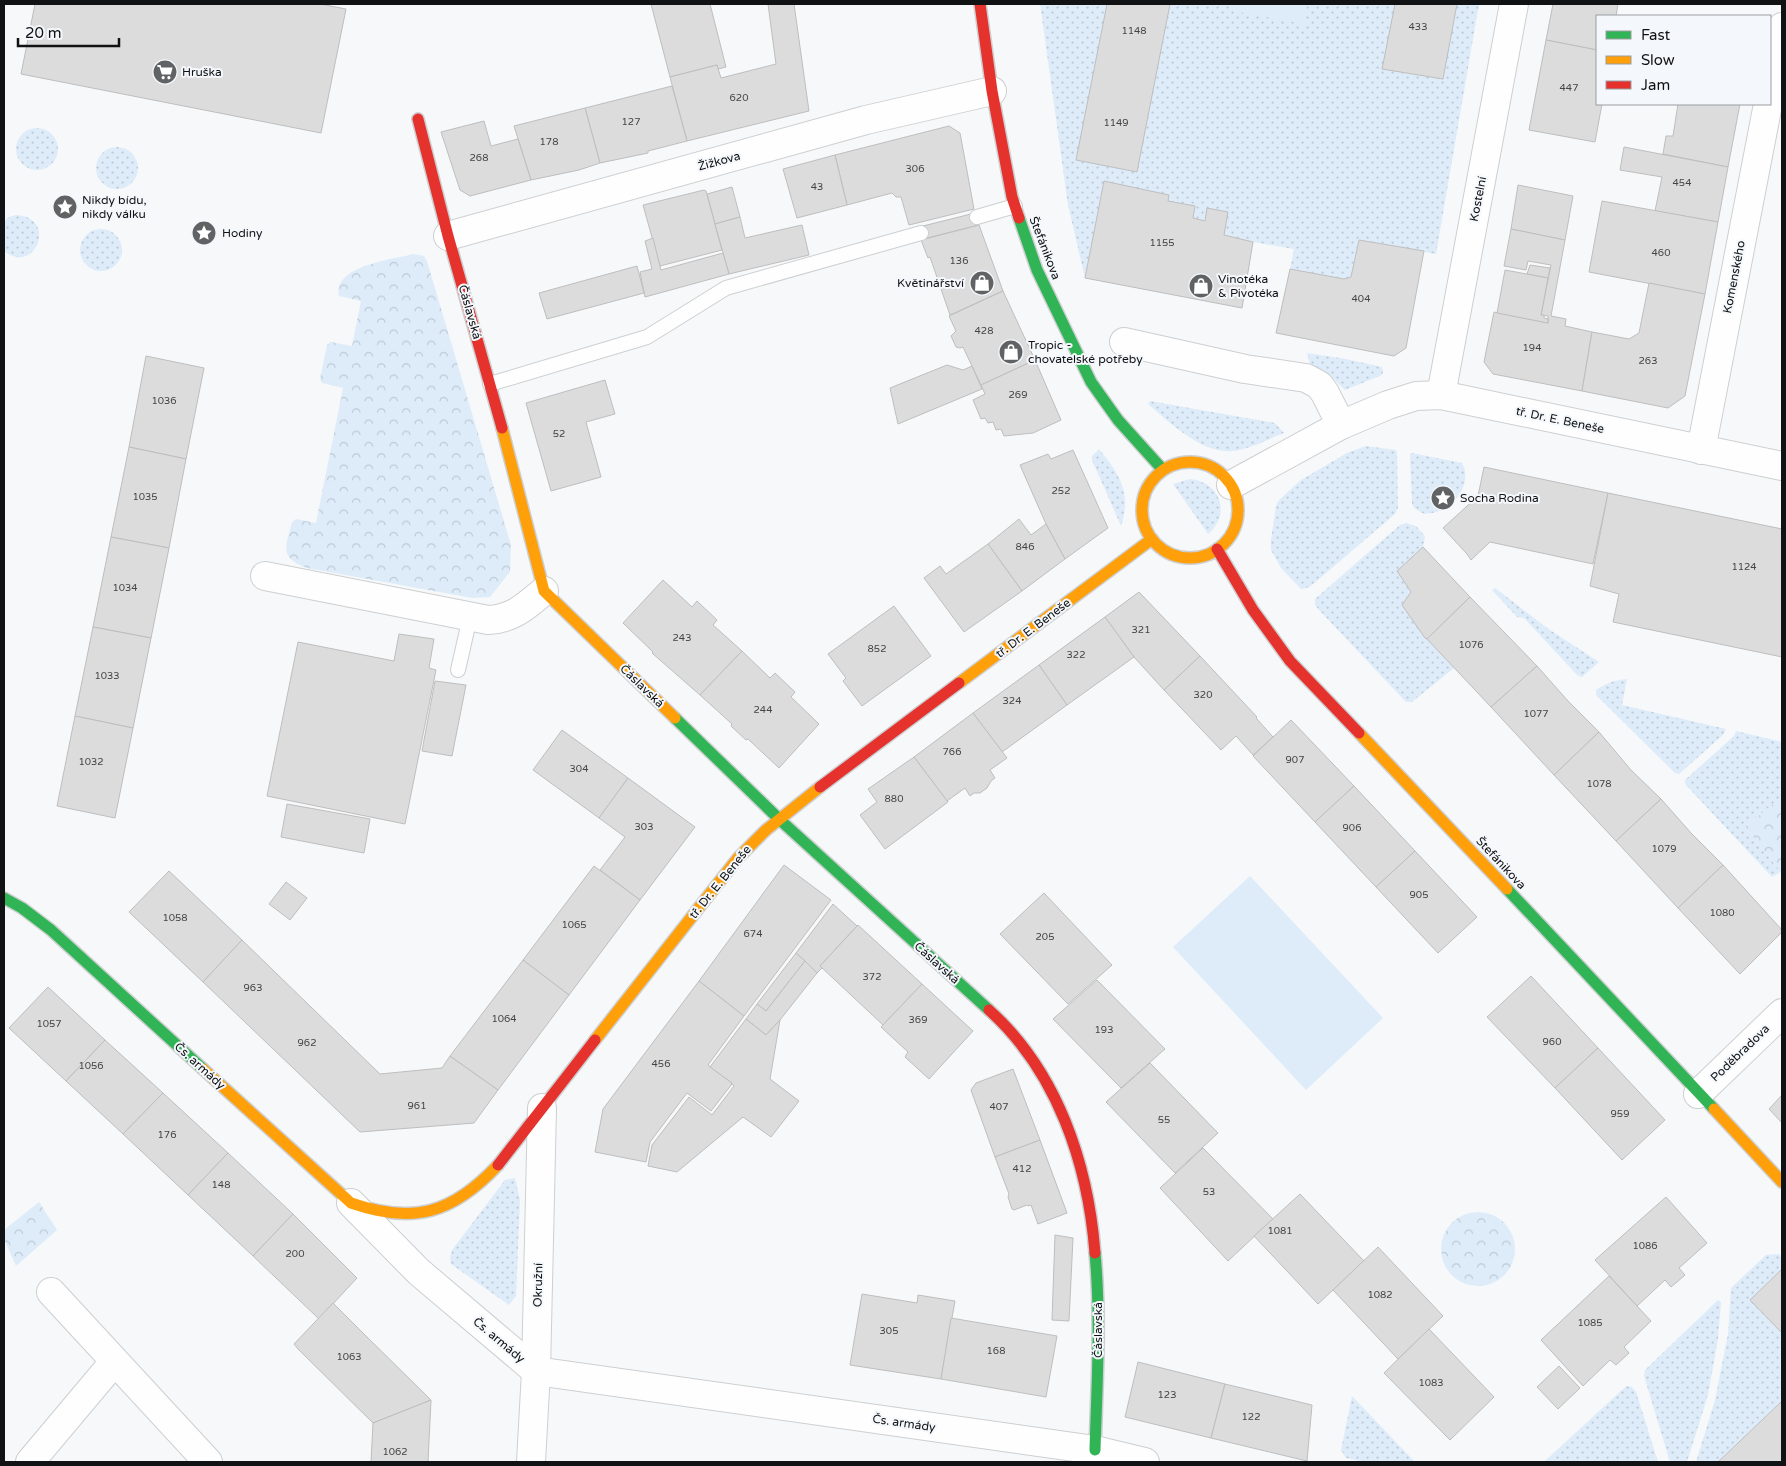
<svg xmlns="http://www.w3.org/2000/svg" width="1786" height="1466" viewBox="0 0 1786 1466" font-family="'Varela Round',sans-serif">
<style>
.grass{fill:url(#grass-dots)}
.park{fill:url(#park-crowns)}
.pitch{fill:#deecfa}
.building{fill:#dcdcdc;stroke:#bebebe}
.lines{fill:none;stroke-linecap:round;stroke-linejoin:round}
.lane-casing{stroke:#cdcfd1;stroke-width:16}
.street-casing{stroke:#cdcfd1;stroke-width:30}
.fast-casing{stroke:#cdcfd1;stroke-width:14}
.slow-casing{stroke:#cdcfd1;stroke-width:14}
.jam-casing{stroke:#cdcfd1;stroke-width:14}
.lane{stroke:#fefefe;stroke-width:14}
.street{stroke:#fefefe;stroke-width:28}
.fast{stroke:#30b455;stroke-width:11}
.slow{stroke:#ff9f0a;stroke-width:11}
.jam{stroke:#e5322d;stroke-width:11}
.labels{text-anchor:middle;stroke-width:4;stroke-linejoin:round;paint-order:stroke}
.number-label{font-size:10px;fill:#444445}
.poi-label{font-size:12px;fill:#111213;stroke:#f4f8fc;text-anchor:start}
.street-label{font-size:12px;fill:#111213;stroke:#f4f8fc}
</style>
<defs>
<pattern id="grass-dots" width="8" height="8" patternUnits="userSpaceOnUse" patternTransform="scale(1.25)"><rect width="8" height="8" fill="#deecfa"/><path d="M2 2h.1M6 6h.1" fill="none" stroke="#bdc9d5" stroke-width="1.8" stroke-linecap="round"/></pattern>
<pattern id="park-crowns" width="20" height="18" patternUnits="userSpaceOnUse" patternTransform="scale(1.25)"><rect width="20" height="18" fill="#deecfa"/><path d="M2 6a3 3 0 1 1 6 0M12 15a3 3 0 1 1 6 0" fill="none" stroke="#bdc9d5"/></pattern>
</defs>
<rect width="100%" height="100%" fill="#f6f8fa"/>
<g class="grass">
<path d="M1040 4H1479L1436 254 1359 240 1351 277 1344 279 1290 269 1294 249 1253 242 1242 308 1085 278 1068 205Z"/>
<circle cx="37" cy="149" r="21"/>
<circle cx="117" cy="168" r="21"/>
<path d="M16 215C58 217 36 276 4 251V222L9 217Z"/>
<circle cx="101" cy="250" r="21"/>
<path d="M1307 353 1346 359 1382 367 1383 372 1382 375 1345 390 1326 372 1310 364Z"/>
<path d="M1150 401 1275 423 1284 433C1268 439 1249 450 1232 451 1202 454 1169 422 1148 404Z"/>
<path d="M1366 446 1396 450 1397 453 1398 508 1395 514 1312 585 1307 588 1301 589 1281 568 1271 550V540L1276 506 1279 500 1301 480 1347 453Z"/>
<path d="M1099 449C1119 473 1132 493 1121 526L1092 460V456Z"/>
<path d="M1412 453 1462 463C1472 481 1458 503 1439 511 1435 513 1429 513 1424 514L1414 508 1412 504 1410 454Z"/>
<path d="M1190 479C1220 482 1232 514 1208 534L1173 484Z"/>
<path d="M1406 523 1416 526 1425 536 1423 547 1397 571 1411 592 1402 605 1425 638 1427 639 1454 668 1412 702H1406L1319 610 1315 605V599L1400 525Z"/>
<path d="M1495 588 1547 628 1599 662 1582 677 1577 675 1524 618 1517 617 1492 590Z"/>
<path d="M1627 679 1622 705 1726 729 1723 735 1679 774 1675 773 1596 695V690C1607 683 1614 680 1627 679Z"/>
<path d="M1736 731 1782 742V797L1745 827 1778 868 1782 865V871L1772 877 1685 784V780L1734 736Z"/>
<path d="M515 1178 520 1200 516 1296 509 1305 451 1264 450 1258 452 1250 505 1180Z"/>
<path d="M1779 1254 1782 1258V1269L1750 1300 1782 1333V1401L1718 1462H1696L1715 1400 1728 1334 1731 1288 1766 1255Z"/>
<path d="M1718 1300 1721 1302 1718 1339 1708 1395 1687 1462H1670L1644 1376 1645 1370Z"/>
<path d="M1627 1386 1632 1387 1636 1392 1658 1462H1544L1623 1389Z"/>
<path d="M1352 1396 1415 1462H1364L1346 1458 1341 1450Z"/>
</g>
<g class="park">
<path d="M414 254 424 256 427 261 511 545 510 572 490 597 472 598 307 568C278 557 286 547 292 522L296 519 316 523 343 388 322 383 320 379 327 345 331 342 352 346 361 301 339 296C332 266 394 259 414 254Z"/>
<path d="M1782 797V865L1778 868 1745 827Z"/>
<path d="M39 1202 57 1230 16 1266 4 1239V1230Z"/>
<circle cx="1478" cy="1249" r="37"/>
</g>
<g class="pitch">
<path d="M1235 4H1307L1304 24 1234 11Z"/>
<path d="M1250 876 1383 1018 1306 1090 1173 947Z"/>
</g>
<g class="building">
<path d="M35 4H320L346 9 321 133 21 74Z"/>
<path d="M651 4H710L726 67 718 69 717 65 670 77Z"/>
<path d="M768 4H794L809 111 687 141 670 77 717 65 721 78 776 64Z"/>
<path d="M1107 4H1170L1137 172 1076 160Z"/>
<path d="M1395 4H1457L1443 79 1382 69Z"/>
<path d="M1553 4H1618L1616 16H1597V50L1546 40Z"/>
<path d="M1546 40 1597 50V104H1606H1602L1595 142 1529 130Z"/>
<path d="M672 86 687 141 648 151V153L600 163 585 108Z"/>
<path d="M1678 104H1740L1728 167 1663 154 1666 136H1673Z"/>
<path d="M585 108 600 163 579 170 531 180 514 126Z"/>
<path d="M484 121 491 146 518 139 531 180 470 196 460 190 441 132Z"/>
<path d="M949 126 960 133 974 209 909 225 901 197H896L892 193 847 205 835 155Z"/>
<path d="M1624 147 1728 167 1718 222 1655 211 1662 177 1620 170Z"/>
<path d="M835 155 847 205 797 218 783 169Z"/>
<path d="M1104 181 1169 195 1168 201 1195 206 1193 218 1205 221 1207 208 1228 212 1224 235 1253 242 1242 308 1085 278Z"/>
<path d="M1518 185 1573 196 1565 240 1511 229Z"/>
<path d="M732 187 740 217 715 224 707 194Z"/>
<path d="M704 190 706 191 722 250 660 266 643 205Z"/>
<path d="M1602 201 1718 222 1705 294 1589 272Z"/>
<path d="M975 213 979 225 923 239 919 227Z"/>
<path d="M740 217 745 238 802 225 809 255 729 274 715 224Z"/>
<path d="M979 225 1003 291 950 315 930 257 928 258 921 240Z"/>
<path d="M1511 229 1565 240 1551 316 1566 319 1565 326 1592 332 1582 391 1493 374 1484 362 1494 312 1548 323V316L1541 315 1551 265 1528 261 1526 270 1504 266Z"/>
<path d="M653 238 661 270 723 253 729 274 645 297 640 272 652 269 645 241Z"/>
<path d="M1359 240 1424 251 1406 348 1394 356 1276 333 1290 269 1344 279 1351 277Z"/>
<path d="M1530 265 1550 268 1548 278 1527 274Z"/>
<path d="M637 266 644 293 547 319 539 293Z"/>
<path d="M1505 270 1548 278 1541 315H1544V318L1548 319V323L1497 313Z"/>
<path d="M1649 283 1705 294 1685 396 1668 408 1582 391 1592 332 1629 339 1639 333Z"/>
<path d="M1003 291 1035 360 981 385 963 347 960 348 956 347 951 336 956 331 949 316Z"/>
<path d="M146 356 204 368 186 459 129 447Z"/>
<path d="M1035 360 1061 420 1033 433 1004 436 1001 429 996 430 993 422 988 423 985 418 981 419 973 400 985 394 981 385Z"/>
<path d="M947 365 963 370 972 366 982 389 898 424 890 388Z"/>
<path d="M605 380 615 414 586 422 601 477 551 491 526 403Z"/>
<path d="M129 447 186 459 169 548 111 537Z"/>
<path d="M1073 450 1108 528 1065 559 1046 524 1020 465 1048 454 1051 459Z"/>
<path d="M1484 467 1608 493 1593 564 1490 542 1471 560 1467 554 1443 528 1478 496Z"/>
<path d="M1608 493 1782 529V657L1613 622 1619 594 1590 586Z"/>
<path d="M1019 519 1031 535 1046 524 1065 559 1022 591 988 544Z"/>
<path d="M111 537 169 548 151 638 93 627Z"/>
<path d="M988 544 1022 591 964 632 924 578 940 566 946 574Z"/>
<path d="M1423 547 1470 597 1427 639 1425 638 1402 605 1411 592 1397 571Z"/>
<path d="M663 580 692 607 697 601 717 620 713 625 742 651 700 695 652 653 653 652 623 623Z"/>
<path d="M1139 592 1200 656 1164 690 1134 657 1105 617Z"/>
<path d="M1470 597 1537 666 1491 707 1427 639Z"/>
<path d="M894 606 931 656 862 706 843 681 846 678 828 654Z"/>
<path d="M1105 617 1134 657 1067 705 1039 665Z"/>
<path d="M93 627 151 638 133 728 75 716Z"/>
<path d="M399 634 434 639 429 668 436 670 405 824 267 796 298 642 394 661Z"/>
<path d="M742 651 770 678 775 673 795 692 791 697 819 724 779 768 748 739 746 740 731 726 732 724 700 695Z"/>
<path d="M1200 656 1257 717 1256 718 1273 737 1253 755 1236 736 1221 750 1164 690Z"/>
<path d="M1039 665 1067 705 1002 752 973 713Z"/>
<path d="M1537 666 1568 701 1599 732 1554 775 1491 707Z"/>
<path d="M435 681 466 685 452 756 422 751Z"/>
<path d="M973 713 1007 758 990 770 995 778 991 781 987 788 980 793H974L970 796 965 788 947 801 914 757Z"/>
<path d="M75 716 133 728 115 818 57 806Z"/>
<path d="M1291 720 1354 786 1315 822 1253 756Z"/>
<path d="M562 730 628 778 599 818 533 770Z"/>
<path d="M1599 732 1631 770 1661 799 1616 841 1554 775Z"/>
<path d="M914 757 948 802 885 849 860 815 877 802 868 789Z"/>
<path d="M628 778 695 827 640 900 600 870 625 837 599 818Z"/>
<path d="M1354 786 1415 851 1376 887 1315 822Z"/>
<path d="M1661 799 1691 833 1723 865 1678 908 1616 841Z"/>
<path d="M287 804 370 819 364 853 281 837Z"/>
<path d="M1415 851 1477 917 1438 953 1376 887Z"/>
<path d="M784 865 831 900 744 1016 699 981Z"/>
<path d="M1723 865 1782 930V932L1740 974 1678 908Z"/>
<path d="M594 866 640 900 569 995 523 960Z"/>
<path d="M169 871 242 940 203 982 129 912Z"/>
<path d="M286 882 307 898 290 920 269 904Z"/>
<path d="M1044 893 1112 965 1068 1004 1000 934Z"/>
<path d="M833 904 857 926 820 966 822 968 817 973 796 953Z"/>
<path d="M858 925 922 984 883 1025 820 966Z"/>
<path d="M242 940 380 1074 442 1068 450 1056 498 1090 474 1123 360 1132 203 982Z"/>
<path d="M796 953 805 961 766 1011 757 1004Z"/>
<path d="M523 960 569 995 498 1090 450 1056Z"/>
<path d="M805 961 817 973 780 1020 766 1035 746 1019 757 1004 766 1011Z"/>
<path d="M1531 976 1598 1048 1555 1088 1487 1017Z"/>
<path d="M1097 980 1165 1049 1121 1088 1053 1019Z"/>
<path d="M699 981 744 1016 708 1065 732 1083V1084L711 1111 687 1093 650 1142 646 1162 595 1152 603 1109Z"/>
<path d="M922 984 973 1031 929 1079 905 1057 908 1052 881 1027Z"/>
<path d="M48 987 105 1040 66 1081 9 1028Z"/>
<path d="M746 1019 766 1035 780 1020 770 1079 799 1101 771 1137 743 1117 677 1172 648 1166 652 1145 689 1097 712 1115 734 1086 732 1084V1083L710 1067Z"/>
<path d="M105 1040 163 1093 123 1134 66 1081Z"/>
<path d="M1598 1048 1665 1120 1622 1160 1555 1088Z"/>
<path d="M1150 1063 1218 1133 1175 1173 1106 1102Z"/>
<path d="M1013 1069 1040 1140 995 1157 971 1090 976 1083Z"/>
<path d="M163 1093 228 1153 188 1195 123 1134Z"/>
<path d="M1782 1095V1123L1769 1109Z"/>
<path d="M1040 1140 1067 1213 1038 1224 1031 1205 1028 1206 1027 1205 1014 1210 1012 1209 1008 1197 1009 1194 995 1157Z"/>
<path d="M1203 1148 1273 1219 1228 1261 1160 1188Z"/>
<path d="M228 1153 293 1214 253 1256 188 1195Z"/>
<path d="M1300 1194 1364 1261 1318 1304 1254 1236Z"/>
<path d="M1666 1197 1707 1243 1679 1268 1685 1275 1677 1282 1671 1287 1665 1280 1637 1306 1595 1260Z"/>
<path d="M293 1214 357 1278 319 1319 253 1256Z"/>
<path d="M1055 1235 1073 1238 1069 1321 1052 1320Z"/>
<path d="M1378 1247 1443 1316 1398 1359 1333 1290Z"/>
<path d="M1782 1269V1333L1750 1300Z"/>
<path d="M1609 1276 1651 1321 1624 1347 1629 1353 1616 1365 1610 1360 1583 1386 1541 1340Z"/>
<path d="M862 1294 917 1303 918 1295 955 1301 941 1379 850 1365Z"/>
<path d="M333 1303 366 1336 431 1400 373 1423 298 1349 294 1344Z"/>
<path d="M951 1318 1057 1336 1046 1397 941 1379Z"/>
<path d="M1429 1329 1494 1397 1450 1440 1384 1373Z"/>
<path d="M1138 1362 1225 1384 1211 1438 1125 1417Z"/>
<path d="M1559 1366 1580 1388 1558 1409 1537 1387Z"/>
<path d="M1225 1384 1312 1405 1307 1461 1211 1438Z"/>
<path d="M431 1400 428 1462H371L373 1423Z"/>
<path d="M1782 1401V1462H1718Z"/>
</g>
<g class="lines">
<defs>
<g id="lane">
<path d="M977 217 1015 206"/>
<path d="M490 384 647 337 726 288 921 233"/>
<path d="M458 670 470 617"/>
</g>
<g id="street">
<path d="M1770 92 1782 27"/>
<path d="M448 236 866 120 992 91"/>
<path d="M1124 342 1245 369 1306 378 1319 385 1325 393 1341 425"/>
<path d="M1441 395 1514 4"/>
<path d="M1701 450 1768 104"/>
<path d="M1231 485 1341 425 1388 405 1416 396 1441 395 1782 466"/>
<path d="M265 576 488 620C513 619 526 606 544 591"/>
<path d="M1698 1094 1782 1013"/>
<path d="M351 1203 419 1272 536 1371 1095 1450 1145 1462"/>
<path d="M51 1292 208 1462"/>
<path d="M30 1462 114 1362"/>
<path d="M531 1462 536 1371 542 1108"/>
</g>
<g id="fast">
<path d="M1019 218 1037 270 1091 382 1118 420 1163 470"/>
<path d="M675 718 779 819 989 1010"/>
<path d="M1507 889 1714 1109"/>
<path d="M4 898 22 908 51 930 203 1069"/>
<path d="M1095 1450C1097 1384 1101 1318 1095 1253"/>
</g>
<g id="slow">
<path d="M502 428 544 591 675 718"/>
<circle cx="1190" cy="510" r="48"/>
<path d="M959 683 1152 539"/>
<path d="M1359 733 1507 889"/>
<path d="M595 1040 738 858 766 830 820 787"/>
<path d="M203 1069 351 1203C414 1225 453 1213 498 1165"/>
<path d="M1714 1109 1782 1182"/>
</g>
<g id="jam">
<path d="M980 4 992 91 1012 197 1019 218"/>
<path d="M418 119 448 236 502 428"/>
<path d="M1217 549 1253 610 1290 661 1359 733"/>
<path d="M820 787 959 683"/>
<path d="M989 1010C1057 1071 1088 1163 1095 1253"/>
<path d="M498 1165 595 1040"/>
</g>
</defs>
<use href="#lane" class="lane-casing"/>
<use href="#street" class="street-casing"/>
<use href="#fast" class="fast-casing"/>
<use href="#slow" class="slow-casing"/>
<use href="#jam" class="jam-casing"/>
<use href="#lane" class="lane"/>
<use href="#street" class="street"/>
<use href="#fast" class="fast"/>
<use href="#slow" class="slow"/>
<use href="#jam" class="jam"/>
</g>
<defs>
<symbol id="supermarket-disc" viewBox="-11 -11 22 22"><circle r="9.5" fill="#616264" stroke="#f4f8fc"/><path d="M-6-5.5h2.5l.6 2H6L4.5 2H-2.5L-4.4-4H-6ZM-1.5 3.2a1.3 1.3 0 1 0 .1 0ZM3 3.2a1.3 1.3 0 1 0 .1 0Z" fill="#fff"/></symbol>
<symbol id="sight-disc" viewBox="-11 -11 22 22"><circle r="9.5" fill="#616264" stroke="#f4f8fc"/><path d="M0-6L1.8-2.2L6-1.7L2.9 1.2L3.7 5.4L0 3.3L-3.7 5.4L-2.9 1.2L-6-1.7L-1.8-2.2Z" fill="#fff"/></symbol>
<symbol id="shop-disc" viewBox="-11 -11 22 22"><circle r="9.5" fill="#616264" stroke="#f4f8fc"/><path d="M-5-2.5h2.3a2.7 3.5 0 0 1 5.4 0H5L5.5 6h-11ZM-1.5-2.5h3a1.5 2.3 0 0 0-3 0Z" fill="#fff"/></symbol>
</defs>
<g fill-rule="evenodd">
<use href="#supermarket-disc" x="151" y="58" width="28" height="28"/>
<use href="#sight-disc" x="51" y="193" width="28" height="28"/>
<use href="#sight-disc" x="190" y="219" width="28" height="28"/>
<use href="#shop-disc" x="968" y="269" width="28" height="28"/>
<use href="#shop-disc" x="1187" y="272" width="28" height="28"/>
<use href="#shop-disc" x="997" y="338" width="28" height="28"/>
<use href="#sight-disc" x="1429" y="484" width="28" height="28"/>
</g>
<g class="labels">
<g class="number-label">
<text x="1418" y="30">433</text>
<text x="1134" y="34">1148</text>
<text x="1569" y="91">447</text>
<text x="739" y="101">620</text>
<text x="631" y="125">127</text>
<text x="1116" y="126">1149</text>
<text x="549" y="145">178</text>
<text x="479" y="161">268</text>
<text x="915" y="172">306</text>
<text x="1682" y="186">454</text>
<text x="817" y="190">43</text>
<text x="1162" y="246">1155</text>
<text x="1661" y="256">460</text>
<text x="959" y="264">136</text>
<text x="1361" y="302">404</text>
<text x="984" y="334">428</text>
<text x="1532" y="351">194</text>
<text x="1648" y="364">263</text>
<text x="1018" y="398">269</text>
<text x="164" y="404">1036</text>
<text x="559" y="437">52</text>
<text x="1061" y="494">252</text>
<text x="145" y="500">1035</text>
<text x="1025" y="550">846</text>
<text x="1744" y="570">1124</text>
<text x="125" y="591">1034</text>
<text x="1141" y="633">321</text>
<text x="682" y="641">243</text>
<text x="1471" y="648">1076</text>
<text x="877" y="652">852</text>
<text x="1076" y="658">322</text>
<text x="107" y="679">1033</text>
<text x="1203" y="698">320</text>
<text x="1012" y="704">324</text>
<text x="763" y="713">244</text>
<text x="1536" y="717">1077</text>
<text x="952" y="755">766</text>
<text x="1295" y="763">907</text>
<text x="91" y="765">1032</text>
<text x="579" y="772">304</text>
<text x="1599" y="787">1078</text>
<text x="894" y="802">880</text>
<text x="644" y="830">303</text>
<text x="1352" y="831">906</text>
<text x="1664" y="852">1079</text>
<text x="1419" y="898">905</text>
<text x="1722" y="916">1080</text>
<text x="175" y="921">1058</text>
<text x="574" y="928">1065</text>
<text x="753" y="937">674</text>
<text x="1045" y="940">205</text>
<text x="872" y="980">372</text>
<text x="253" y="991">963</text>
<text x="504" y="1022">1064</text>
<text x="918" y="1023">369</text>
<text x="49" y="1027">1057</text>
<text x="1104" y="1033">193</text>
<text x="1552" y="1045">960</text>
<text x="307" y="1046">962</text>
<text x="661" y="1067">456</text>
<text x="91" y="1069">1056</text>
<text x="417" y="1109">961</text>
<text x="999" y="1110">407</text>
<text x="1620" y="1117">959</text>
<text x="1164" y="1123">55</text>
<text x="167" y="1138">176</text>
<text x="1022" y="1172">412</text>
<text x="221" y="1188">148</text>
<text x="1209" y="1195">53</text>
<text x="1280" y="1234">1081</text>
<text x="1645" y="1249">1086</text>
<text x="295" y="1257">200</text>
<text x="1380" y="1298">1082</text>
<text x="1590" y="1326">1085</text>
<text x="889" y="1334">305</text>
<text x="996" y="1354">168</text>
<text x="349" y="1360">1063</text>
<text x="1431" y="1386">1083</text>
<text x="1167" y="1398">123</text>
<text x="1251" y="1420">122</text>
<text x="395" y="1455">1062</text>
</g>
<g class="poi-label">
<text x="182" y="76">Hruška</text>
<text x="82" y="204">Nikdy bídu,<tspan x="82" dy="14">nikdy válku</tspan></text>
<text x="222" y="237">Hodiny</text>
<text x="1218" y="283">Vinotéka<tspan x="1218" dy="14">&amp; Pivotéka</tspan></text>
<text x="964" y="287" text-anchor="end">Květinářství</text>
<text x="1028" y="349">Tropic -<tspan x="1028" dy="14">chovatelské potřeby</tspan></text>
<text x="1460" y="502">Socha Rodina</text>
</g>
<g class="street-label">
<text transform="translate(719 161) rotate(-15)" y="4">Žižkova</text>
<text transform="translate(1478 199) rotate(-79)" y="4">Kostelní</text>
<text transform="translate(1045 248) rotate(69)" y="4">Štefánikova</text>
<text transform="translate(1734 277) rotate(-79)" y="4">Komenského</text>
<text transform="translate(470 312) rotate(74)" y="4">Čáslavská</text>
<text transform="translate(1560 420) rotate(12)" y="4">tř. Dr. E. Beneše</text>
<text transform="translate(1033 628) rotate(-37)" y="4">tř. Dr. E. Beneše</text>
<text transform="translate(642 686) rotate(44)" y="4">Čáslavská</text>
<text transform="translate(1501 863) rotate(47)" y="4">Štefánikova</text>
<text transform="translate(720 882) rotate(-51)" y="4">tř. Dr. E. Beneše</text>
<text transform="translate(937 963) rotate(42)" y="4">Čáslavská</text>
<text transform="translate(1740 1053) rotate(-44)" y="4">Poděbradova</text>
<text transform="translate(200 1066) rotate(42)" y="4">Čs. armády</text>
<text transform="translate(538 1285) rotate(-89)" y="4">Okružní</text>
<text transform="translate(1098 1330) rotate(-90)" y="4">Čáslavská</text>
<text transform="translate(499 1340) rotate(40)" y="4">Čs. armády</text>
<text transform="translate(904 1423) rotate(8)" y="4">Čs. armády</text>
</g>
</g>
<rect width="1786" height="1466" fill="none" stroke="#111213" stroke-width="10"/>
<rect x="1596" y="15" width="175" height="90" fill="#f4f8fc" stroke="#999c9f"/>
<rect x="1606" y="31" width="25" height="8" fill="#30b455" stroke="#999c9f"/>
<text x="1641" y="40" font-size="15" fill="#111213">Fast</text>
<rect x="1606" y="56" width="25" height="8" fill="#ff9f0a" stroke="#999c9f"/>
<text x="1641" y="65" font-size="15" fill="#111213">Slow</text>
<rect x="1606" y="81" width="25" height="8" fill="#e5322d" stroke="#999c9f"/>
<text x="1641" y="90" font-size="15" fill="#111213">Jam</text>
<path d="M18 38v8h101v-8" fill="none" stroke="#111213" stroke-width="2.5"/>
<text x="25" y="38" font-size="15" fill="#111213" stroke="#f4f8fc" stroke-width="4" paint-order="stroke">20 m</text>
</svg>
